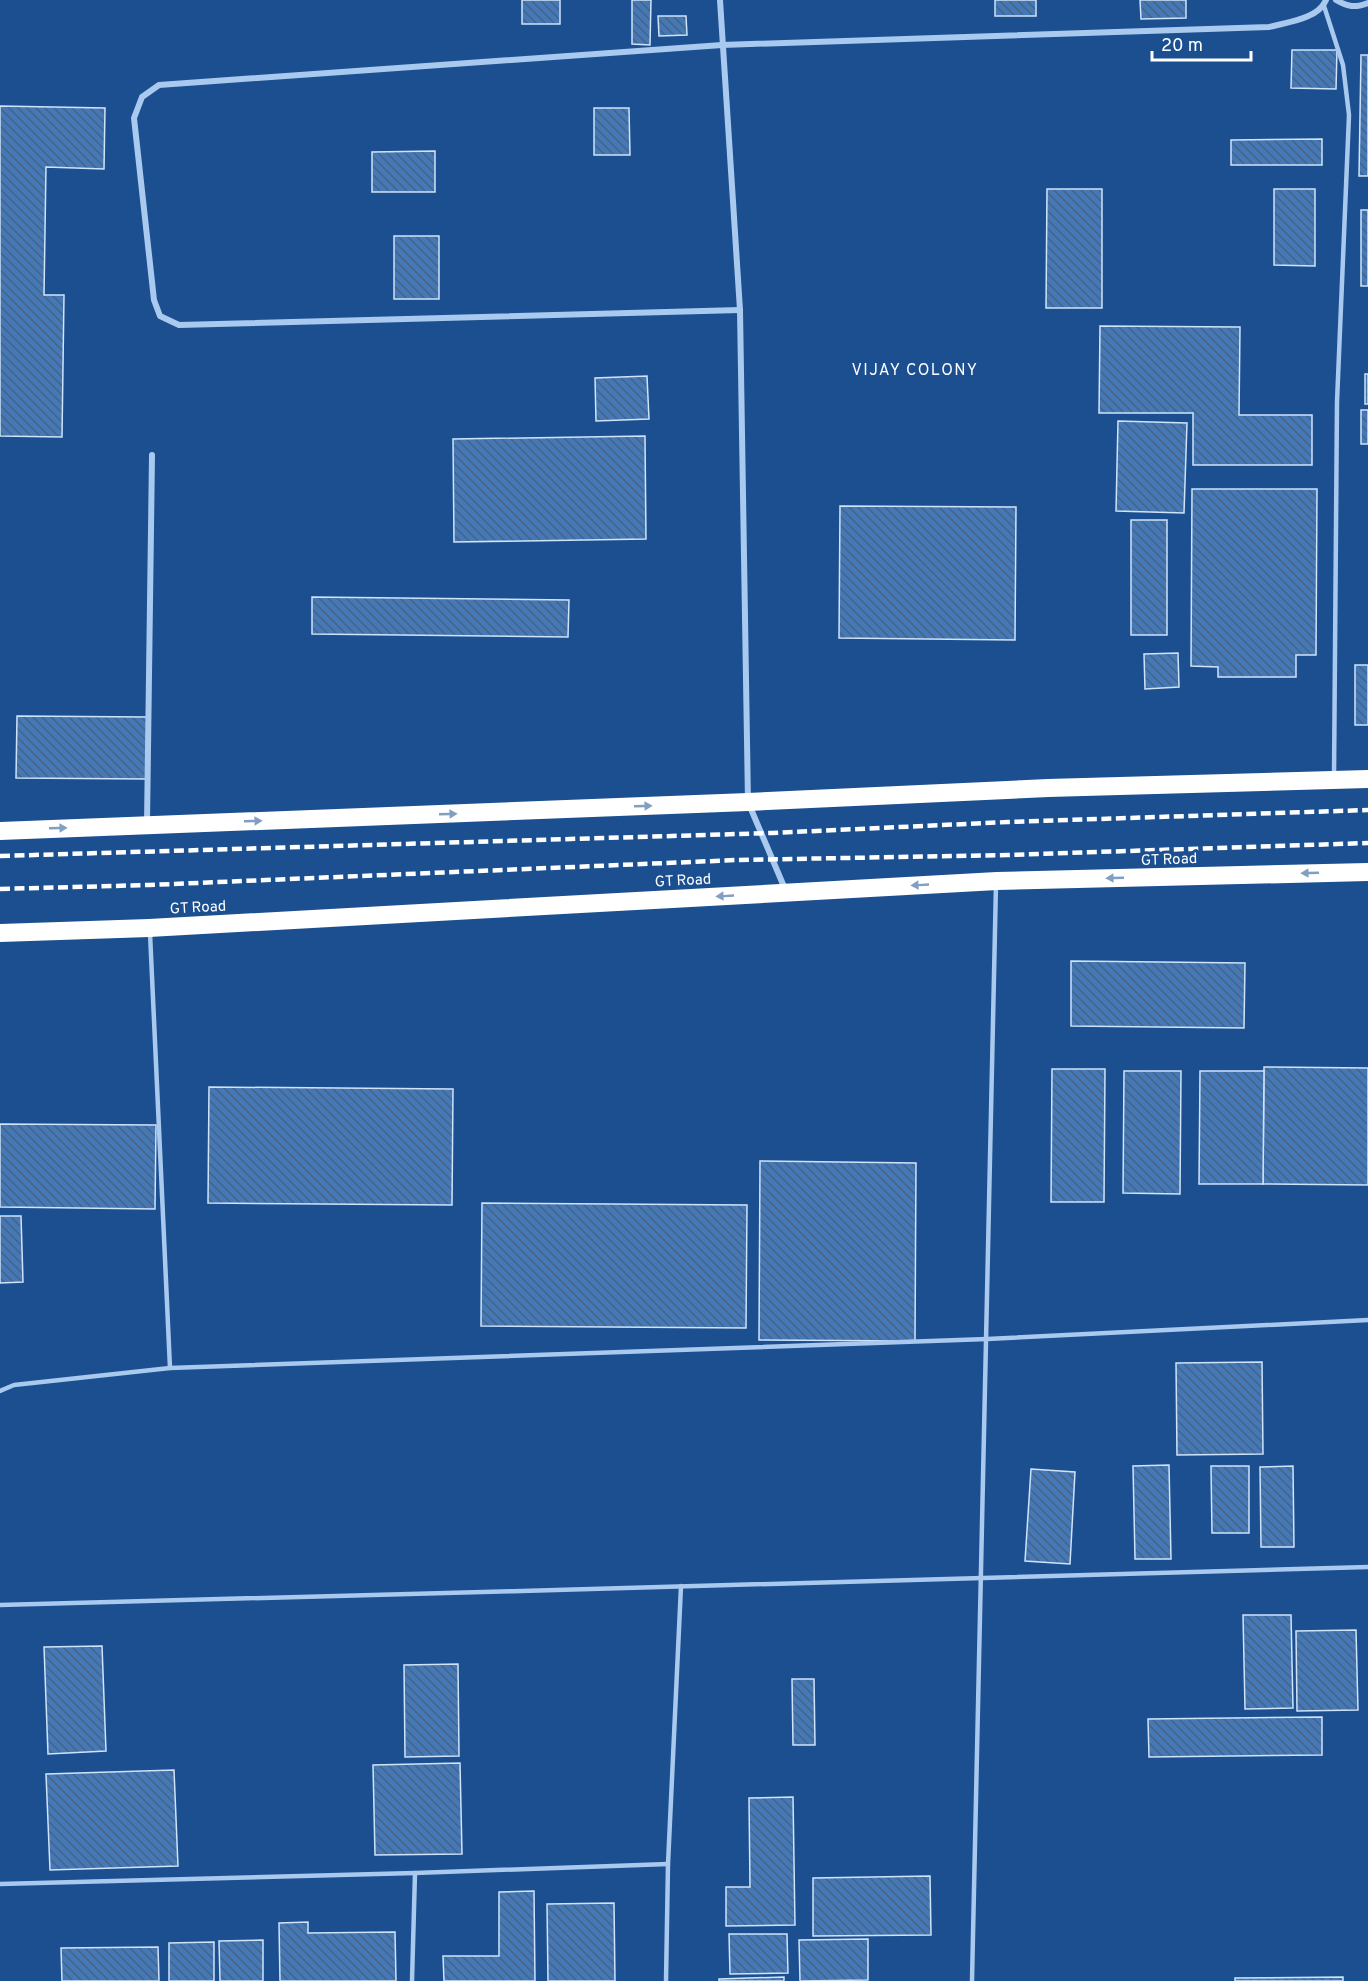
<svg xmlns="http://www.w3.org/2000/svg" width="1368" height="1981" viewBox="0 0 1368 1981" font-family="Overpass,sans-serif">
<style>
.building{fill:url(#building-back-hatch);stroke:#cfe3fa;stroke-width:1.5}
.lines{fill:none;stroke-linecap:round;stroke-linejoin:round}
.lane{stroke:#a9c9ee;stroke-width:4.5}
.street{stroke:#a9c9ee;stroke-width:6}
.highway{stroke:#fff;stroke-width:18}
.rail{stroke:#fff;stroke-width:4.5;stroke-dasharray:10 4.5;stroke-linecap:butt}
.oneway{fill:#829ec1}
.labels{text-anchor:middle;stroke-width:6;stroke-linejoin:round;paint-order:stroke}
.street-label{font-size:15px;fill:#fff;stroke:#1b4f8f}
.neighbourhood-label{font-size:16px;letter-spacing:1.5px;fill:#fff;stroke:#1b4f8f}
</style>
<defs>
<pattern id="building-back-hatch" width="6" height="6" patternUnits="userSpaceOnUse" patternTransform="scale(1.5)"><rect width="6" height="6" fill="#4478b7"/><path d="M-1 5l2 2M0 0l6 6M5-1l2 2" fill="none" stroke="#486282"/></pattern>
</defs>
<rect width="100%" height="100%" fill="#1b4f8f"/>
<g class="building">
<rect x="522" y="0" width="38" height="24"/>
<path d="M632 0H651L650 45 632 44Z"/>
<rect x="995" y="0" width="41" height="16"/>
<path d="M1140 0H1186V18L1141 19Z"/>
<path d="M658 16H686L687 35 659 36Z"/>
<path d="M1292 50H1337L1336 89 1291 88Z"/>
<path d="M1361 55H1368V176H1359Z"/>
<path d="M0 106 105 108 104 169 46 167 44 295H64L62 437 0 436Z"/>
<path d="M594 108H629L630 155H594Z"/>
<path d="M1322 139V165H1231V140Z"/>
<path d="M435 151V192H372V152Z"/>
<path d="M1047 189H1102V308H1046Z"/>
<path d="M1274 189H1315V266L1274 265Z"/>
<rect x="1361" y="210" width="7" height="76"/>
<rect x="394" y="236" width="45" height="63"/>
<path d="M1100 326 1240 327 1239 415H1312V465H1193V413H1099Z"/>
<rect x="1365" y="374" width="3" height="30"/>
<path d="M647 376 649 419 596 421 595 378Z"/>
<rect x="1361" y="410" width="7" height="34"/>
<path d="M1118 421 1187 423 1184 513 1116 511Z"/>
<path d="M645 436 646 539 454 542 453 439Z"/>
<path d="M1192 489H1317L1316 655H1296V677H1218V667L1191 666Z"/>
<path d="M840 506 1016 507 1015 640 839 638Z"/>
<rect x="1131" y="520" width="36" height="115"/>
<path d="M312 597 569 600 568 637 312 634Z"/>
<path d="M1178 653 1179 687 1145 689 1144 654Z"/>
<rect x="1355" y="665" width="13" height="60"/>
<path d="M17 716 147 717 146 779 16 778Z"/>
<path d="M1071 961 1245 963 1244 1028 1071 1026Z"/>
<path d="M1264 1067 1368 1068V1185L1263 1184Z"/>
<path d="M1052 1069H1105L1104 1202H1051Z"/>
<path d="M1124 1071H1181L1180 1194 1123 1193Z"/>
<path d="M1200 1071H1264L1263 1184H1199Z"/>
<path d="M209 1087 453 1089 452 1205 208 1203Z"/>
<path d="M0 1124 156 1125 155 1209 0 1207Z"/>
<path d="M760 1161 916 1163 915 1341 759 1340Z"/>
<path d="M482 1203 747 1205 746 1328 481 1326Z"/>
<path d="M0 1216H21L23 1282 0 1283Z"/>
<path d="M1262 1362 1263 1454 1177 1455 1176 1363Z"/>
<path d="M1169 1465 1171 1559H1135L1133 1466Z"/>
<path d="M1211 1466H1249V1533H1212Z"/>
<path d="M1293 1466 1294 1547H1261L1260 1467Z"/>
<path d="M1031 1469 1075 1472 1070 1564 1025 1561Z"/>
<path d="M1243 1615H1291L1293 1708 1245 1709Z"/>
<path d="M1356 1630 1358 1710 1297 1711 1296 1631Z"/>
<path d="M102 1646 106 1751 48 1754 44 1647Z"/>
<path d="M458 1664 459 1756 405 1757 404 1665Z"/>
<path d="M792 1679H814L815 1745H793Z"/>
<path d="M1322 1717V1755L1149 1757 1148 1719Z"/>
<path d="M460 1763 462 1854 375 1855 373 1765Z"/>
<path d="M174 1770 178 1866 50 1870 46 1774Z"/>
<path d="M793 1797 795 1925 726 1926V1887H750L749 1798Z"/>
<path d="M930 1876 931 1935 813 1936V1878Z"/>
<path d="M534 1891 535 1981H444L443 1956H499V1892Z"/>
<path d="M614 1903 615 1981H548L547 1904Z"/>
<path d="M308 1922V1933L395 1932 396 1981H280L279 1923Z"/>
<path d="M729 1934H787L788 1973 730 1974Z"/>
<path d="M868 1939V1980L800 1981 799 1940Z"/>
<path d="M263 1940V1981H220L219 1941Z"/>
<path d="M214 1942V1981H169V1943Z"/>
<path d="M158 1947 159 1981H62L61 1948Z"/>
<path d="M784 1977V1981H719V1979Z"/>
<path d="M1343 1977V1981H1235V1978Z"/>
</g>
<g class="lines">
<g class="lane">
<path d="M1324 6 1343 65 1349 115 1337 402 1334 777"/>
<path d="M150 933 170 1368"/>
<path d="M0 1391 14 1385 170 1368 987 1339 1368 1320"/>
<path d="M0 1605C456 1592 912 1582 1368 1567"/>
<path d="M0 1884 415 1873 668 1864"/>
<path d="M412 1981 415 1873"/>
<path d="M666 1981 668 1864 681 1586"/>
<path d="M972 1981 996 884"/>
</g>
<g class="street">
<path d="M720 0 740 310 748 802 785 889"/>
<path d="M1336 0C1348 7 1355 8 1368 3"/>
<path d="M740 310 179 325 160 316 154 300 134 118 142 97 159 85 722 45 1269 27C1288 22 1318 19 1326 0"/>
<path d="M147 823 152 455"/>
</g>
<g class="highway">
<path d="M0 831 748 802 1048 788 1368 779"/>
<path d="M0 933 149 928 997 881 1368 872"/>
</g>
<g class="rail">
<path d="M0 856 772 833 1008 822 1368 810"/>
<path d="M0 889 149 885 737 860 1007 855 1368 843"/>
</g>
</g>
<defs><path id="oneway-solid" d="M-6-.8H1V-3.2L6.5 0L1 3.2V.8H-6Z" transform="scale(1.5)"/></defs>
<g class="oneway">
<use href="#oneway-solid" transform="translate(643 806) rotate(-2)"/>
<use href="#oneway-solid" transform="translate(448 814) rotate(-2)"/>
<use href="#oneway-solid" transform="translate(253 821) rotate(-2)"/>
<use href="#oneway-solid" transform="translate(58 828) rotate(-2)"/>
<use href="#oneway-solid" transform="translate(1310 873) rotate(178)"/>
<use href="#oneway-solid" transform="translate(1115 878) rotate(178)"/>
<use href="#oneway-solid" transform="translate(920 885) rotate(177)"/>
<use href="#oneway-solid" transform="translate(725 896) rotate(177)"/>
</g>
<g class="labels">
<g class="street-label">
<text transform="translate(1169 859) rotate(-2)" y="5">GT Road</text>
<text transform="translate(683 880) rotate(-3)" y="5">GT Road</text>
<text transform="translate(198 907) rotate(-3)" y="5">GT Road</text>
</g>
<g class="neighbourhood-label">
<text x="915" y="375">VIJAY COLONY</text>
</g>
</g>
<path d="M1152 51v9h99v-9" fill="none" stroke="#ffffff" stroke-width="3"/>
<text x="1161" y="51" font-size="18" fill="#ffffff" stroke="#1b4f8f" stroke-width="4.5" paint-order="stroke">20 m</text>
</svg>
